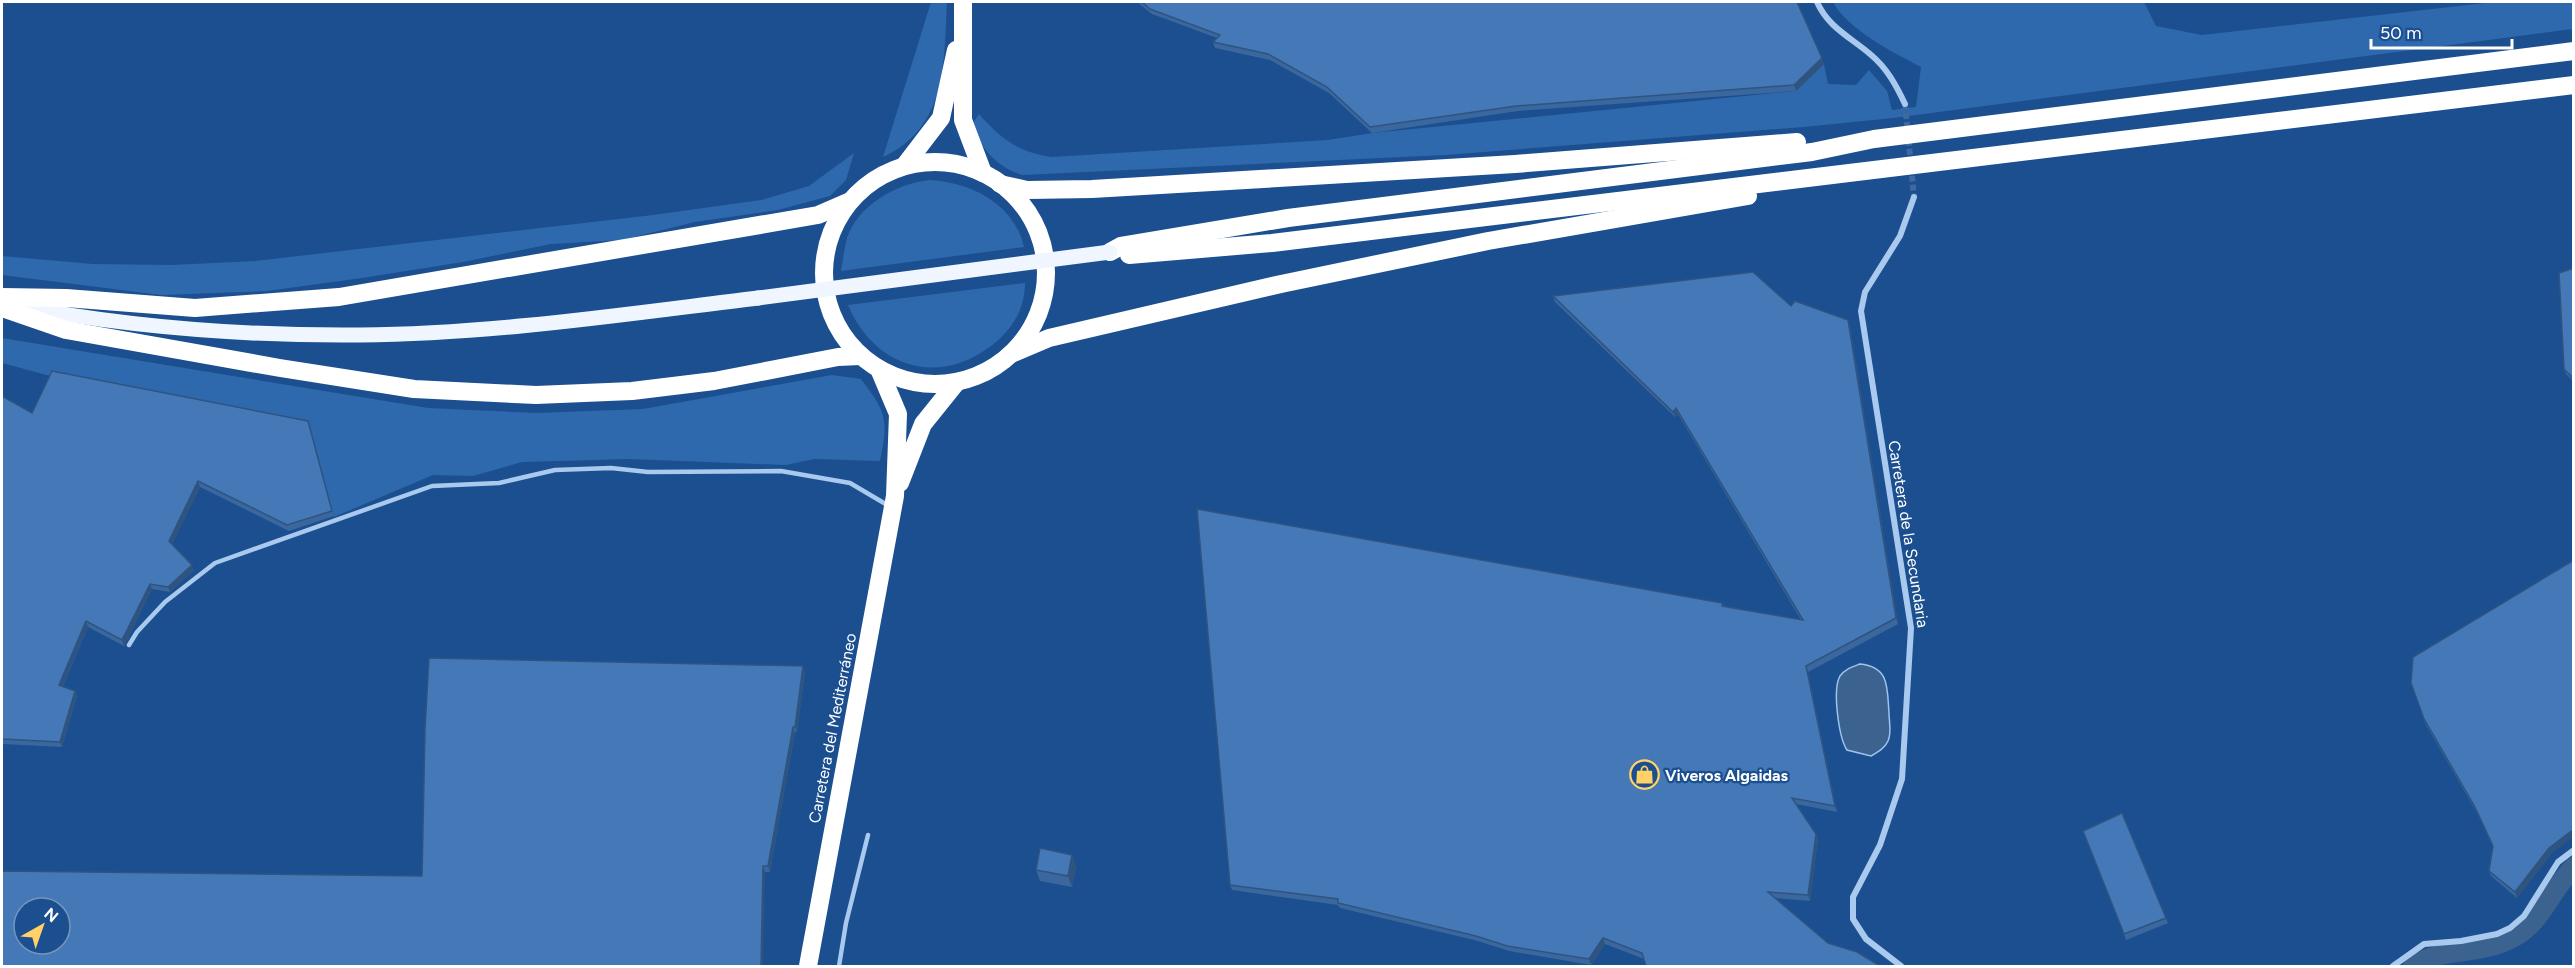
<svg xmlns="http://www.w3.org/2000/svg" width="2575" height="968" viewBox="0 0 2575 968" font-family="Figtree,sans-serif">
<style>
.green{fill:#2e69ad}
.water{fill:#3c6290;stroke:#9cc4f0;stroke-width:1.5}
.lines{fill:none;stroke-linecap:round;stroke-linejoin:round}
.canal{stroke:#3c6290;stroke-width:20}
.street-tunnel{stroke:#3d69a0;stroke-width:6;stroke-dasharray:6 3;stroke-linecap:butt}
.lane{stroke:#a9c9ee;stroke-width:4.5}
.street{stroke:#a9c9ee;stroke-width:6}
.primary{stroke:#f0f6ff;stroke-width:15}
.highway{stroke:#fff;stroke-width:18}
.primary-bridge{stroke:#f0f6ff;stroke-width:15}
.wall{fill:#3a679d}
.shaded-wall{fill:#305480}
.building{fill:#4478b7;stroke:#305480;stroke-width:1.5;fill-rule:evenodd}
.labels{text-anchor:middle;stroke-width:4.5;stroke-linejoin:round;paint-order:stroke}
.street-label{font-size:16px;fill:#fff;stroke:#1b4f8f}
.poi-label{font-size:16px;font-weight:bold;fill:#fff;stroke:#1b4f8f;text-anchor:start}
</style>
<rect width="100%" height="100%" fill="#1b4f8f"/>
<g class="green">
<path d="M931 2H947C944 62 947 128 883 157Z"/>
<path d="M1833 2H2144L2156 26 2202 35 2494 2H2573V29L1893 118 1804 127 1445 155 1022 175C997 167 979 148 973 123L979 114C1001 139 1018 152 1052 157L1328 140 1372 133 1796 91 1824 64 1828 84 1856 85 1869 70 1887 91 1892 110 1916 107 1921 67C1894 53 1847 29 1833 2Z"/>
<path d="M854 153 846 180 830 196 778 210 695 222 622 240 551 244 463 262 362 278 267 291 161 295 2 275V256L93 264 171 265 255 261 653 215 761 200 809 186Z"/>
<path d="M929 180C970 182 1014 203 1024 247L841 271C843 260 844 249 847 238 858 205 896 184 929 180Z"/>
<path d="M1025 283C1025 310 1011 331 991 346 937 387 874 367 848 305Z"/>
<path d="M2 338 428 408 536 413 643 409 832 375 861 379C886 412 889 419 880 461L814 459 786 465 629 459 522 462 473 476 433 475 334 517 310 426 54 377 2 363Z"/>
</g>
<path class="water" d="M1860 664C1890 667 1887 688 1889 713 1889 722 1892 733 1888 741 1885 748 1878 752 1871 756L1847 750C1839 738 1832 690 1840 676 1845 669 1852 667 1860 664Z"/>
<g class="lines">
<path class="canal" d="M2413 966C2444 946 2482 956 2514 937 2543 921 2551 889 2574 867"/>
<path class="street-tunnel" d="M1905 104 1914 197"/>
<g class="lane">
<path d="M129 645 137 632 165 602 215 563 432 486 499 483 555 470 611 468 648 472 781 471 850 483 889 506"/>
<path d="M839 966 846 923 868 835"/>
</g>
<g class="street">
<path d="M1817 2C1828 27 1850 37 1870 54 1887 68 1896 85 1905 104"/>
<path d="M1901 966 1866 939 1853 919V897L1880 845 1902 779 1911 628 1861 311 1865 292 1900 236 1914 197"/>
<path d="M2393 966 2424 944 2461 941 2497 934 2510 928 2524 916 2558 862 2574 850"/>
</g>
<path class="primary" d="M12 305C127 327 243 336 360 335 493 334 626 314 758 298"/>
<g class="highway">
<path d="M963 2V120L983 173"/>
<circle cx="935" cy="273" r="111"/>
<path d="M905 165 941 118 956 50"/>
<path d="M1000 184 1027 190 1092 189 1515 164 1797 142"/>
<path d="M1110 252 1121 246 1288 218 1812 152 1874 139 2574 51"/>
<path d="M1129 255 1272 243 2574 85"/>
<path d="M2 297 66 298 195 308 339 297 818 215 848 202"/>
<path d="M2 308 66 330 280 368 414 389 536 395 632 391 714 381 838 357 860 356"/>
<path d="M1011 354 1049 338 1281 284 1488 241 1748 196"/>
<path d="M900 483 923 424 956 383"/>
<path d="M808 966 895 496 898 414 879 369"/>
</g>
<path class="primary-bridge" d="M758 298 1110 252"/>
</g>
<g class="wall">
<path d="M1137 2H1797L1824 64 1796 91 1518 111 1372 133 1329 93 1270 60 1215 48 1213 42 1217 38 1152 14Z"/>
<path d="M2574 268V382L2566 374 2564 369Z"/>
<path d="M1553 296 1791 306 1848 320 1850 326 1898 624 1808 672 1837 812 1796 804 1816 834 1818 839 1810 901 1775 898 1644 959 1605 944 1591 965 1509 951 1478 941 1340 908 1338 905 1232 890 1230 885 1722 603 1724 606 1801 620 1678 414 1675 417 1555 302Z"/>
<path d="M2 396 32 413 310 426 334 516 289 531 200 487 172 544 194 570 170 592 152 589 124 646 88 627 63 686 75 691 77 696 62 747 2 744Z"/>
<path d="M805 671 797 732H795L770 872 422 876Z"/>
<path d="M2411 683 2551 854 2517 898 2491 876 2489 871 2493 847 2477 813 2426 725Z"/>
<path d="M2122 813 2168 923 2126 940 2083 831Z"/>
<path d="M1076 866 1072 887 1040 881 1036 870Z"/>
</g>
<g class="shaded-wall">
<path d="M1822 58 1824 64 1796 91 1794 85Z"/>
<path d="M1848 320 1850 326 1898 624 1896 618Z"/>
<path d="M1676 408 1678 414 1675 417 1673 412Z"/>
<path d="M198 481 200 487 171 547 169 541Z"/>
<path d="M192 565 194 570 170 592 168 587Z"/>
<path d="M150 584 152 589 124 646 122 640Z"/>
<path d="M86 621 88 627 61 690 59 685Z"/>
<path d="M803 666 805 671 797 732 795 727Z"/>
<path d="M1806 666 1808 672 1837 812 1835 806Z"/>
<path d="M75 691 77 696 62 747 60 742Z"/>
<path d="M793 727 795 732 770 872 768 866Z"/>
<path d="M2574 829V836L2551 854 2517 898 2515 892 2549 848Z"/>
<path d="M1816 834 1818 839 1810 901 1808 895Z"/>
<path d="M1072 855 1076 866 1072 887 1068 876Z"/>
<path d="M763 866 765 872 763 966H761Z"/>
<path d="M1603 938 1605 944 1591 965 1589 959Z"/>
</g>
<g class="building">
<path d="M1142 2H1797L1822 58 1794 85 1516 106 1370 127 1327 87 1268 54 1213 42 1220 35 1150 9Z"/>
<path d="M2574 268V379L2564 369 2559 273Z"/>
<path d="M1753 272 1791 306 1795 301 1848 320 1896 618 1806 666 1835 806 1792 798 1816 834 1808 895 1768 892 1828 943 1857 952 1880 966H1646L1642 953 1603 938 1589 959 1507 946 1476 936 1338 903V899L1230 885 1197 509 1722 603V606L1803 620 1676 408 1673 412 1553 296Z"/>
<path d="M52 371 308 421 332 511 287 525 198 481 169 541 192 565 168 587 150 584 122 640 86 621 59 685 75 691 60 742 2 739V396L32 413Z"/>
<path d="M2574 560V829L2549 848 2515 892 2489 871 2493 846 2475 807 2424 719 2411 683 2413 657Z"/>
<path d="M429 658 803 666 795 727H793L768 866H763L761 966H2V871L422 876 425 729ZM24 908H60V944H24Z"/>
<path d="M2122 813 2166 918 2124 934 2083 831Z"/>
<path d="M1040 848 1072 855 1068 876 1036 870Z"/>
</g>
<defs>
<symbol id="shop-ring" viewBox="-11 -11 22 22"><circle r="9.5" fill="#1b4f8f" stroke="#ffd166" stroke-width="1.5"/><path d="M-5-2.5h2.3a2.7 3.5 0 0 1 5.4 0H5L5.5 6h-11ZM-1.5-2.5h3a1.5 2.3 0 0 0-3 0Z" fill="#ffd166"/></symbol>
</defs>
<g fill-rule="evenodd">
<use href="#shop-ring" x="1628" y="758" width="33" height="33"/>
</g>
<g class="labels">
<g class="street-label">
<text transform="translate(1909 534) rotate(81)" y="6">Carretera de la Secundaria</text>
<text transform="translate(832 728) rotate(-79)" y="6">Carretera del Mediterráneo</text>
</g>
<g class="poi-label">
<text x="1665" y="781">Viveros Algaidas</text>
</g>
</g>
<rect width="2575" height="968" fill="none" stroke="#ffffff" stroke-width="6"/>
<g transform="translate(42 926) rotate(40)"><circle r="28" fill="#1b4f8f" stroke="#7695bc" stroke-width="1.5"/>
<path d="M0-4.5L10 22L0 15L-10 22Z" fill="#ffd166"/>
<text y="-9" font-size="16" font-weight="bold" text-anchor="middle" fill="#ffffff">N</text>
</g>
<path d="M2371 39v9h141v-9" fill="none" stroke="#ffffff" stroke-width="3"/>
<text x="2380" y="39" font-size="18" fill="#ffffff" stroke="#1b4f8f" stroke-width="4.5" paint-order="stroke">50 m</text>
</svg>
